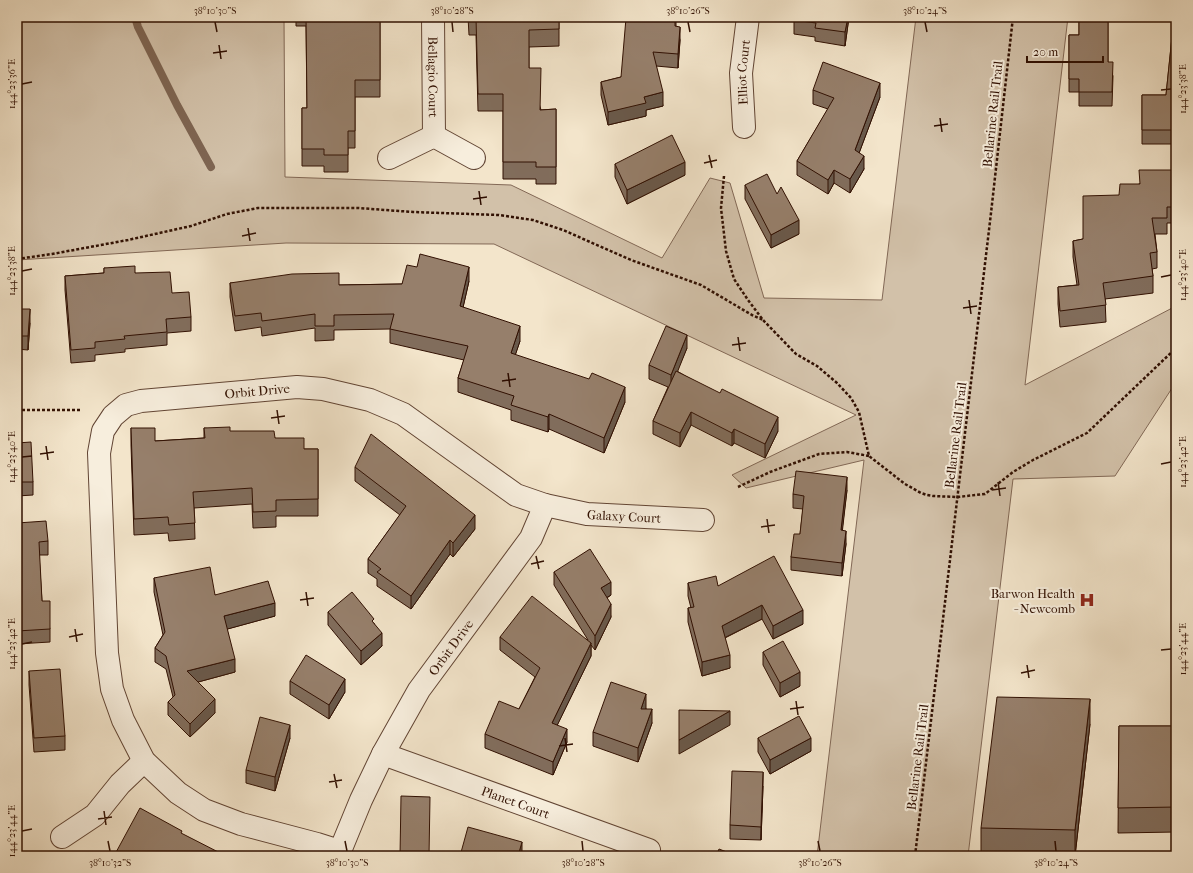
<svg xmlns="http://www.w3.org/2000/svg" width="1193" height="873" viewBox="0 0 1193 873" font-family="'IM FELL French Canon',serif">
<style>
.green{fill:#d2c1a9;stroke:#826856}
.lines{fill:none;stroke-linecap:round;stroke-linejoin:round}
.stream{stroke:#7e6552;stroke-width:8}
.minor-casing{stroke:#624534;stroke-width:24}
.path{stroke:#311002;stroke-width:2.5;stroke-dasharray:3 2;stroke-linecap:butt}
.minor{stroke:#f7eedd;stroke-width:22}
.wall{fill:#816d5c;stroke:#311002}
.shaded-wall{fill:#69594b;stroke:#311002}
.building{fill:#967f6b;stroke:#311002}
.ticks{fill:none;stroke:#311002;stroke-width:1.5}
.labels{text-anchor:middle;stroke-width:4;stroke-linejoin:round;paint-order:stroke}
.street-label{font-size:13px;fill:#311002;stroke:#f7eedd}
.poi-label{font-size:13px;fill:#311002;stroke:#f7eedd;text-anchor:end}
.neatline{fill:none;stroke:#311002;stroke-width:1.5}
.ticks-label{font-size:10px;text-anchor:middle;fill:#311002}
</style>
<rect width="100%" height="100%" fill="#f3e5cb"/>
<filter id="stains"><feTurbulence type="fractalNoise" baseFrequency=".005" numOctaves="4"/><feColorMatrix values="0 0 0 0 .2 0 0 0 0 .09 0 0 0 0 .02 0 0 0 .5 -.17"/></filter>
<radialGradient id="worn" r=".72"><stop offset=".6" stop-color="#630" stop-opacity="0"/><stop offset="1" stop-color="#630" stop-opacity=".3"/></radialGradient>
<path class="green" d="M17 17H284L285 177 511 185 662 258 710 178 730 183 764 298 882 300 916 17H1068L1025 385 1176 306V382L1115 476 1013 479 968 856H817L864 460 746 488 732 475 856 415 494 244 286 243 17 260Z"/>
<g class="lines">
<path class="stream" d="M135 17 138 27 177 105 211 167"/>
<defs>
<g id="minor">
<path id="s1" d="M433 17 434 136"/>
<path id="s2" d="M744 127 741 73 748 17"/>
<path d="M389 158 434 136 474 158"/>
<path id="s3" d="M383 754 649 850"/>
<path d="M62 837 95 815 120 784 144 761"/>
<path id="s4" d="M339 851 317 844 241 824 204 810 178 793 144 761 123 720 112 689 107 653 99 453 103 431 113 416 126 405 141 401 297 387 323 389 370 400 403 414 516 495 545 505 587 514 703 520"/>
<path id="s5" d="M338 856 361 800 383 754 419 690 531 538 545 505"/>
</g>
</defs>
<use href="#minor" class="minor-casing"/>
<g class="path">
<path d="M724 176 721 208 726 251 734 279 748 300 763 320 796 354 817 366 837 383 851 398 859 412 869 456 905 484 921 493 927 495 933 496 957 497 985 494 1013 472 1033 460 1087 433 1176 348"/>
<path d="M17 259 52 254 128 240 191 226 227 214 258 208H358L413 212 499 215 533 220 563 230 631 260 701 285 752 315 763 320"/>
<path d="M17 410H82"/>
<path d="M738 487 770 472 819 454 847 452 869 456"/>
<path d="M915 856 991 213 1013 17"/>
</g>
<use href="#minor" class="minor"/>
</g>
<g class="wall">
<path d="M296 17H380V97H355V148H348V172H324V166H302V108H307L306 26H296Z"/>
<path d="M468 17H559V46L529 47V68L541 110 556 109V184H536V179H503V111H478L476 35H469Z"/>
<path d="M676 17V26L680 40 678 68 656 66 663 106 646 110V116L608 125 601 95V82L621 77 655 20Z"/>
<path d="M849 17 845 46 815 41V37L794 34V20Z"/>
<path d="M1079 17H1120V21H1108V62L1113 76 1112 106H1079V92H1069V35H1079Z"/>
<path d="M1169 17H1176V144H1142V95H1166L1174 18H1169Z"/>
<path d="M813 90 880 97 859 153 864 169 850 193 834 183 828 194 797 175V161L828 109 813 104Z"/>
<path d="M615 164 685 175 627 204 615 177Z"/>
<path d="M1176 170V223H1167V234H1155L1157 252V268L1152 269 1153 276V293L1105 299 1106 322 1060 327 1058 304V287L1077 285 1073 257V241L1083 239 1119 195 1139 184Z"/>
<path d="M745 185 799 234 771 248 745 199Z"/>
<path d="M104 268 135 273 172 293 191 317V331L167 333V345L125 349V352L95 355V361L71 363 65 290V276L104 273Z"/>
<path d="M469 281 463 307 520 341 515 355 625 402 604 453 549 429 548 432 511 420V410L458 392V378L464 360 390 343V329L334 330V340L315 341V328L262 336 261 327 235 331 230 297V283L339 285 402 284Z"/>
<path d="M17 309 30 323 28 350 17 349Z"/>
<path d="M687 348 677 371 778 431 765 458 734 443 732 446 691 425 680 447 653 434V421L668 387 649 379V365Z"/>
<path d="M131 428 155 441 204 438V428L275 438 304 449H318V516H276V527L253 528 252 504 194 508 195 539 169 541 168 533 134 535 131 445Z"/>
<path d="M17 443 33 482V495L17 496Z"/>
<path d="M355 467 475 529 453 557 450 554 411 609 377 586V579L368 573V559L400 515 355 481Z"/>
<path d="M847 490 842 530 846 544 842 576 791 570V557L800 534 803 509 793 508V494Z"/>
<path d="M17 523 48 541V555H39L42 601 50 629V642L17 644Z"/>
<path d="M554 572 611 595 607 598 611 617 595 650 591 645V656L557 725 567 742 553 775 485 748V734L519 709 535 677 500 650V637L588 640 554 585Z"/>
<path d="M154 578 215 595 275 616 227 629 235 672 198 682 215 713 190 737 168 715V702L173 697 166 669 155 662V648L163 635 154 592Z"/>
<path d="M688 583 718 586 803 624 773 639 762 619 725 638 730 668 702 676 688 622V608H691L688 596Z"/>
<path d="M328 612 374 623 382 646 361 665 328 625Z"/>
<path d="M763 652 800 686 780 697 763 665Z"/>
<path d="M29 671 65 736V750L34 752 29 685Z"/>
<path d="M290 681 345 692 329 719 290 694Z"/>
<path d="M646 708V709L652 723 638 762 593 746V732Z"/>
<path d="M1090 724 1075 856 981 853V828Z"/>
<path d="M1119 726H1176V832L1118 833Z"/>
<path d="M290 738 275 791 246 783V770Z"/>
<path d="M758 738 811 751 770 774 758 752Z"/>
<path d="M763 786 761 840 730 839V825Z"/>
</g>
<g class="shaded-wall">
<path d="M848 17H849L845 46V32Z"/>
<path d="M680 27V40L678 68V54Z"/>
<path d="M880 83V97L855 164V150Z"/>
<path d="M663 92V106L646 110V116L608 125V112L644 97Z"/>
<path d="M864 156V169L850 193V179Z"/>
<path d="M685 162V175L627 204V190Z"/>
<path d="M834 170V183L828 194V180Z"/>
<path d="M799 220V234L771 248V235Z"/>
<path d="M469 267V281L460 321V306Z"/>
<path d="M30 309V323L28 350V336Z"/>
<path d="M520 326V341L511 368V353Z"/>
<path d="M687 335V348L671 388V375Z"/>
<path d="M625 387V402L604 453V438Z"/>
<path d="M691 412V425L680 447V433Z"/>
<path d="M549 414V429L548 432V417Z"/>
<path d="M778 417V431L765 458V444Z"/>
<path d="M734 429V443L732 446V433Z"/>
<path d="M847 477V490L841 543V530Z"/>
<path d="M475 515V529L453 557V543Z"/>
<path d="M846 531V544L842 576V563Z"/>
<path d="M450 540V554L411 609V596Z"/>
<path d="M611 582V595L601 601V588Z"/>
<path d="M275 603V616L224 630V616Z"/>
<path d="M611 604V617L595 650V636Z"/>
<path d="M762 605V619L722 639V626Z"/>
<path d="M803 610V624L773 639V626Z"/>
<path d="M382 633V646L361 665V651Z"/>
<path d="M591 643V656L552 736V723Z"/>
<path d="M730 655V668L702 676V662Z"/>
<path d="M235 659V672L187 685V671Z"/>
<path d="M800 672V686L780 697V683Z"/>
<path d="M345 679V692L329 719V705Z"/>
<path d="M646 694V708L641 723V709Z"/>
<path d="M215 699V713L190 737V724Z"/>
<path d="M1090 699V724L1075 856V830Z"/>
<path d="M652 709V723L638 762V748Z"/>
<path d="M730 711V725L679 754V740Z"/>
<path d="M290 725V738L275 791V777Z"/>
<path d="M567 729V742L553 775V762Z"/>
<path d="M811 738V751L770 774V760Z"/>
<path d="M763 772V786L761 840V827Z"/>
<path d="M522 842V856H518Z"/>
</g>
<g class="building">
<path d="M306 17H380V80H355V131H348V155H324V149H302V108H307Z"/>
<path d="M469 17H559V29L529 30V68H541L540 110 556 109V167H536V162H503V94H478L476 18H469Z"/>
<path d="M656 17H675V26L680 27 678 54 653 52 663 92 644 97 646 103 608 112 601 82 621 77 626 18 655 20Z"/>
<path d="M794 17H848L845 32 815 28 816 23 794 20Z"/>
<path d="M1079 17H1108V62H1113L1112 92H1079V79H1069V35H1079Z"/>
<path d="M1174 17H1176V130H1142V95H1166Z"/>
<path d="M823 62 880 83 855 150 864 156 850 179 834 170 828 180 797 161 834 98 813 90Z"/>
<path d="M672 135 685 162 627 190 615 164Z"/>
<path d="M1139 170H1176V207H1167V218H1152L1157 252 1150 253 1153 276 1103 283 1106 305 1060 311 1058 287 1079 285 1073 241 1083 239V196L1119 195 1120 184H1140Z"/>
<path d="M767 174 777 194 781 187 799 220 771 235 745 185Z"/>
<path d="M420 254 469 267 460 306 520 326 511 353 589 379 592 373 625 387 604 438 549 414 548 417 511 405 514 396 458 378 468 346 390 329 394 314 334 315V326H315V314L262 321 261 313 235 316 230 283 292 274 339 273V285L402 284 407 265 417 267Z"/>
<path d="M135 266V273L170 272 172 293 189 292 191 317 166 319 167 332 124 336 125 339 95 342V348L71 350 65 276 104 273V268Z"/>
<path d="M17 309H30L28 336H17Z"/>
<path d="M666 326 687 335 671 375 649 365Z"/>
<path d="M676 371 720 393 722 389 778 417 765 444 734 429 732 433 691 412 680 433 653 421Z"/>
<path d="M230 427V431H274L275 438H304V449H318V499L276 500V511L253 512 252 488 193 492 195 523 169 525 168 517 134 519 131 428H155V441L205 438 204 428Z"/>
<path d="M371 434 475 515 453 543 450 540 411 596 377 572 381 569 368 559 406 506 355 467Z"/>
<path d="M31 442 33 482H17V443Z"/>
<path d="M796 471 847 477 841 530 846 531 842 563 791 557 794 534H800L804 496 793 494Z"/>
<path d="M46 521 48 541 39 542 42 601H50V629L17 631V523Z"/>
<path d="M590 549 611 582 601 588 611 604 595 636 554 572Z"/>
<path d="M774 556 803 610 773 626 762 605 722 626 730 655 702 662 688 608 694 607 688 583 716 576 718 586Z"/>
<path d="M210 567 215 595 268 581 275 603 224 616 235 659 187 671 215 699 190 724 168 702 175 695 166 656 155 648 165 632 154 578Z"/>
<path d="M352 592 374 619 372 621 382 633 361 651 328 612Z"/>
<path d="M532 596 591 643 552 723 567 729 553 762 485 734 499 701 519 709 540 668 500 637Z"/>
<path d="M783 641 800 672 780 683 763 652Z"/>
<path d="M306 655 345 679 329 705 290 681Z"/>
<path d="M60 669 65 736 34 738 29 671Z"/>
<path d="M611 682 646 694 641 709H652L638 748 593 732Z"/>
<path d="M997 697 1090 699 1075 830 981 828Z"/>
<path d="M679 710 730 711 679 740Z"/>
<path d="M799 716 811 738 770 760 758 738Z"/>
<path d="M260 717 290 725 275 777 246 770Z"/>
<path d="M1119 726H1176V807L1118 808Z"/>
<path d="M732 771 763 772 761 827 730 825Z"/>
<path d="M401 796 430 797 429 856H400Z"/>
<path d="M140 808 182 831 181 833 226 856H114Z"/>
<path d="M468 827 522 842 518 856H460Z"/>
<path d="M719 849 737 856H716Z"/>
</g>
<path class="ticks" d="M215 22 217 32M452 22 453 32M688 22 690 32M925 22 927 32M219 45 221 59M213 53 227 51M22 84 32 82M1161 90 1171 89M940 118 942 132M934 126 948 124M709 155 712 168M704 163 717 160M479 191 481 205M473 199 487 197M248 228 250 241M242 236 256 233M22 271 32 269M1161 277 1171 275M969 300 971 314M963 308 977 306M738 337 740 351M732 345 746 343M508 373 510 387M502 381 516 379M277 410 279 424M271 418 285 416M46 446 48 460M40 454 54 452M22 457 32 456M1161 464 1171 462M998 482 1000 496M992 490 1006 488M767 519 769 533M761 527 775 525M536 556 539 569M531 564 544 561M306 592 308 606M300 600 314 598M75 629 77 642M69 637 83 634M22 644 32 642M1161 650 1171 649M1027 665 1029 678M1021 673 1035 670M796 701 798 715M790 709 804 707M565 738 567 752M559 746 573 744M334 774 337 788M329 782 342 780M104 811 106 825M98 819 112 817M22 831 32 829M108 841 110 851M345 841 347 851M582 841 583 851M818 841 820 851M1055 841 1056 851"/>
<defs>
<symbol id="hospital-bare" viewBox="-9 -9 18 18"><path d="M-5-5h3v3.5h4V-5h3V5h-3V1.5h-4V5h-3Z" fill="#8f2418" stroke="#f7eedd" stroke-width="2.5" paint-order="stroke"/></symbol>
</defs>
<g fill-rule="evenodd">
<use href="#hospital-bare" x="1076" y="589" width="22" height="22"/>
</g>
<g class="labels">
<g class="street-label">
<text dy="5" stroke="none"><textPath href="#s2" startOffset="55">Elliot Court</textPath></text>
<text dy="5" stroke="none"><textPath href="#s1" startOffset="60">Bellagio Court</textPath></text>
<text transform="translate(992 114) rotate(-84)" y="5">Bellarine Rail Trail</text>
<text dy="5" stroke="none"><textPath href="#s4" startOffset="724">Orbit Drive</textPath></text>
<text transform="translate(955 435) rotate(-83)" y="5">Bellarine Rail Trail</text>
<text dy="5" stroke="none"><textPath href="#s4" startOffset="1124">Galaxy Court</textPath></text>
<text dy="5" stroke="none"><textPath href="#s5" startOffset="238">Orbit Drive</textPath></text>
<text transform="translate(917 757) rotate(-83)" y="5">Bellarine Rail Trail</text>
<text dy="5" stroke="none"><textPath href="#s3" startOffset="141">Planet Court</textPath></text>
</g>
<g class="poi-label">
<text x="1075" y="598">Barwon Health<tspan x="1075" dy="15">- Newcomb</tspan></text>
</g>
</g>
<rect width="1193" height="873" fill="none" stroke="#f3e5cb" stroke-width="44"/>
<path d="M1027 56v6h76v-6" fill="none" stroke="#311002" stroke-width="2"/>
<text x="1033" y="56" font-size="12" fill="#311002" stroke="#f7eedd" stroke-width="3" paint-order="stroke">20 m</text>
<rect x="22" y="22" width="1149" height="829" class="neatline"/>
<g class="ticks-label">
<text x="215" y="14">38°10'30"S</text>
<text x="452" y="14">38°10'28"S</text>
<text x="688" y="14">38°10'26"S</text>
<text x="925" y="14">38°10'24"S</text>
<text transform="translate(11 84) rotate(-90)" y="4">144°23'36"E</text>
<text transform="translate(1182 89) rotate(-90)" y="4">144°23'38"E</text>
<text transform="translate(11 271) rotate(-90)" y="4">144°23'38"E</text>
<text transform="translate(1182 275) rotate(-90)" y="4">144°23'40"E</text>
<text transform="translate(11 457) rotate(-90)" y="4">144°23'40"E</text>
<text transform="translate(1182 462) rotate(-90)" y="4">144°23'42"E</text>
<text transform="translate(11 644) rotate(-90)" y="4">144°23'42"E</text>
<text transform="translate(1182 649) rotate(-90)" y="4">144°23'44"E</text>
<text transform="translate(11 831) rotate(-90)" y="4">144°23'44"E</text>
<text x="110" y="866">38°10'32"S</text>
<text x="347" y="866">38°10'30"S</text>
<text x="583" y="866">38°10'28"S</text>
<text x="820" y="866">38°10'26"S</text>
<text x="1056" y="866">38°10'24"S</text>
</g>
<rect width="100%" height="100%" filter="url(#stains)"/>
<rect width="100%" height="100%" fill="url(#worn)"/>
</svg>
